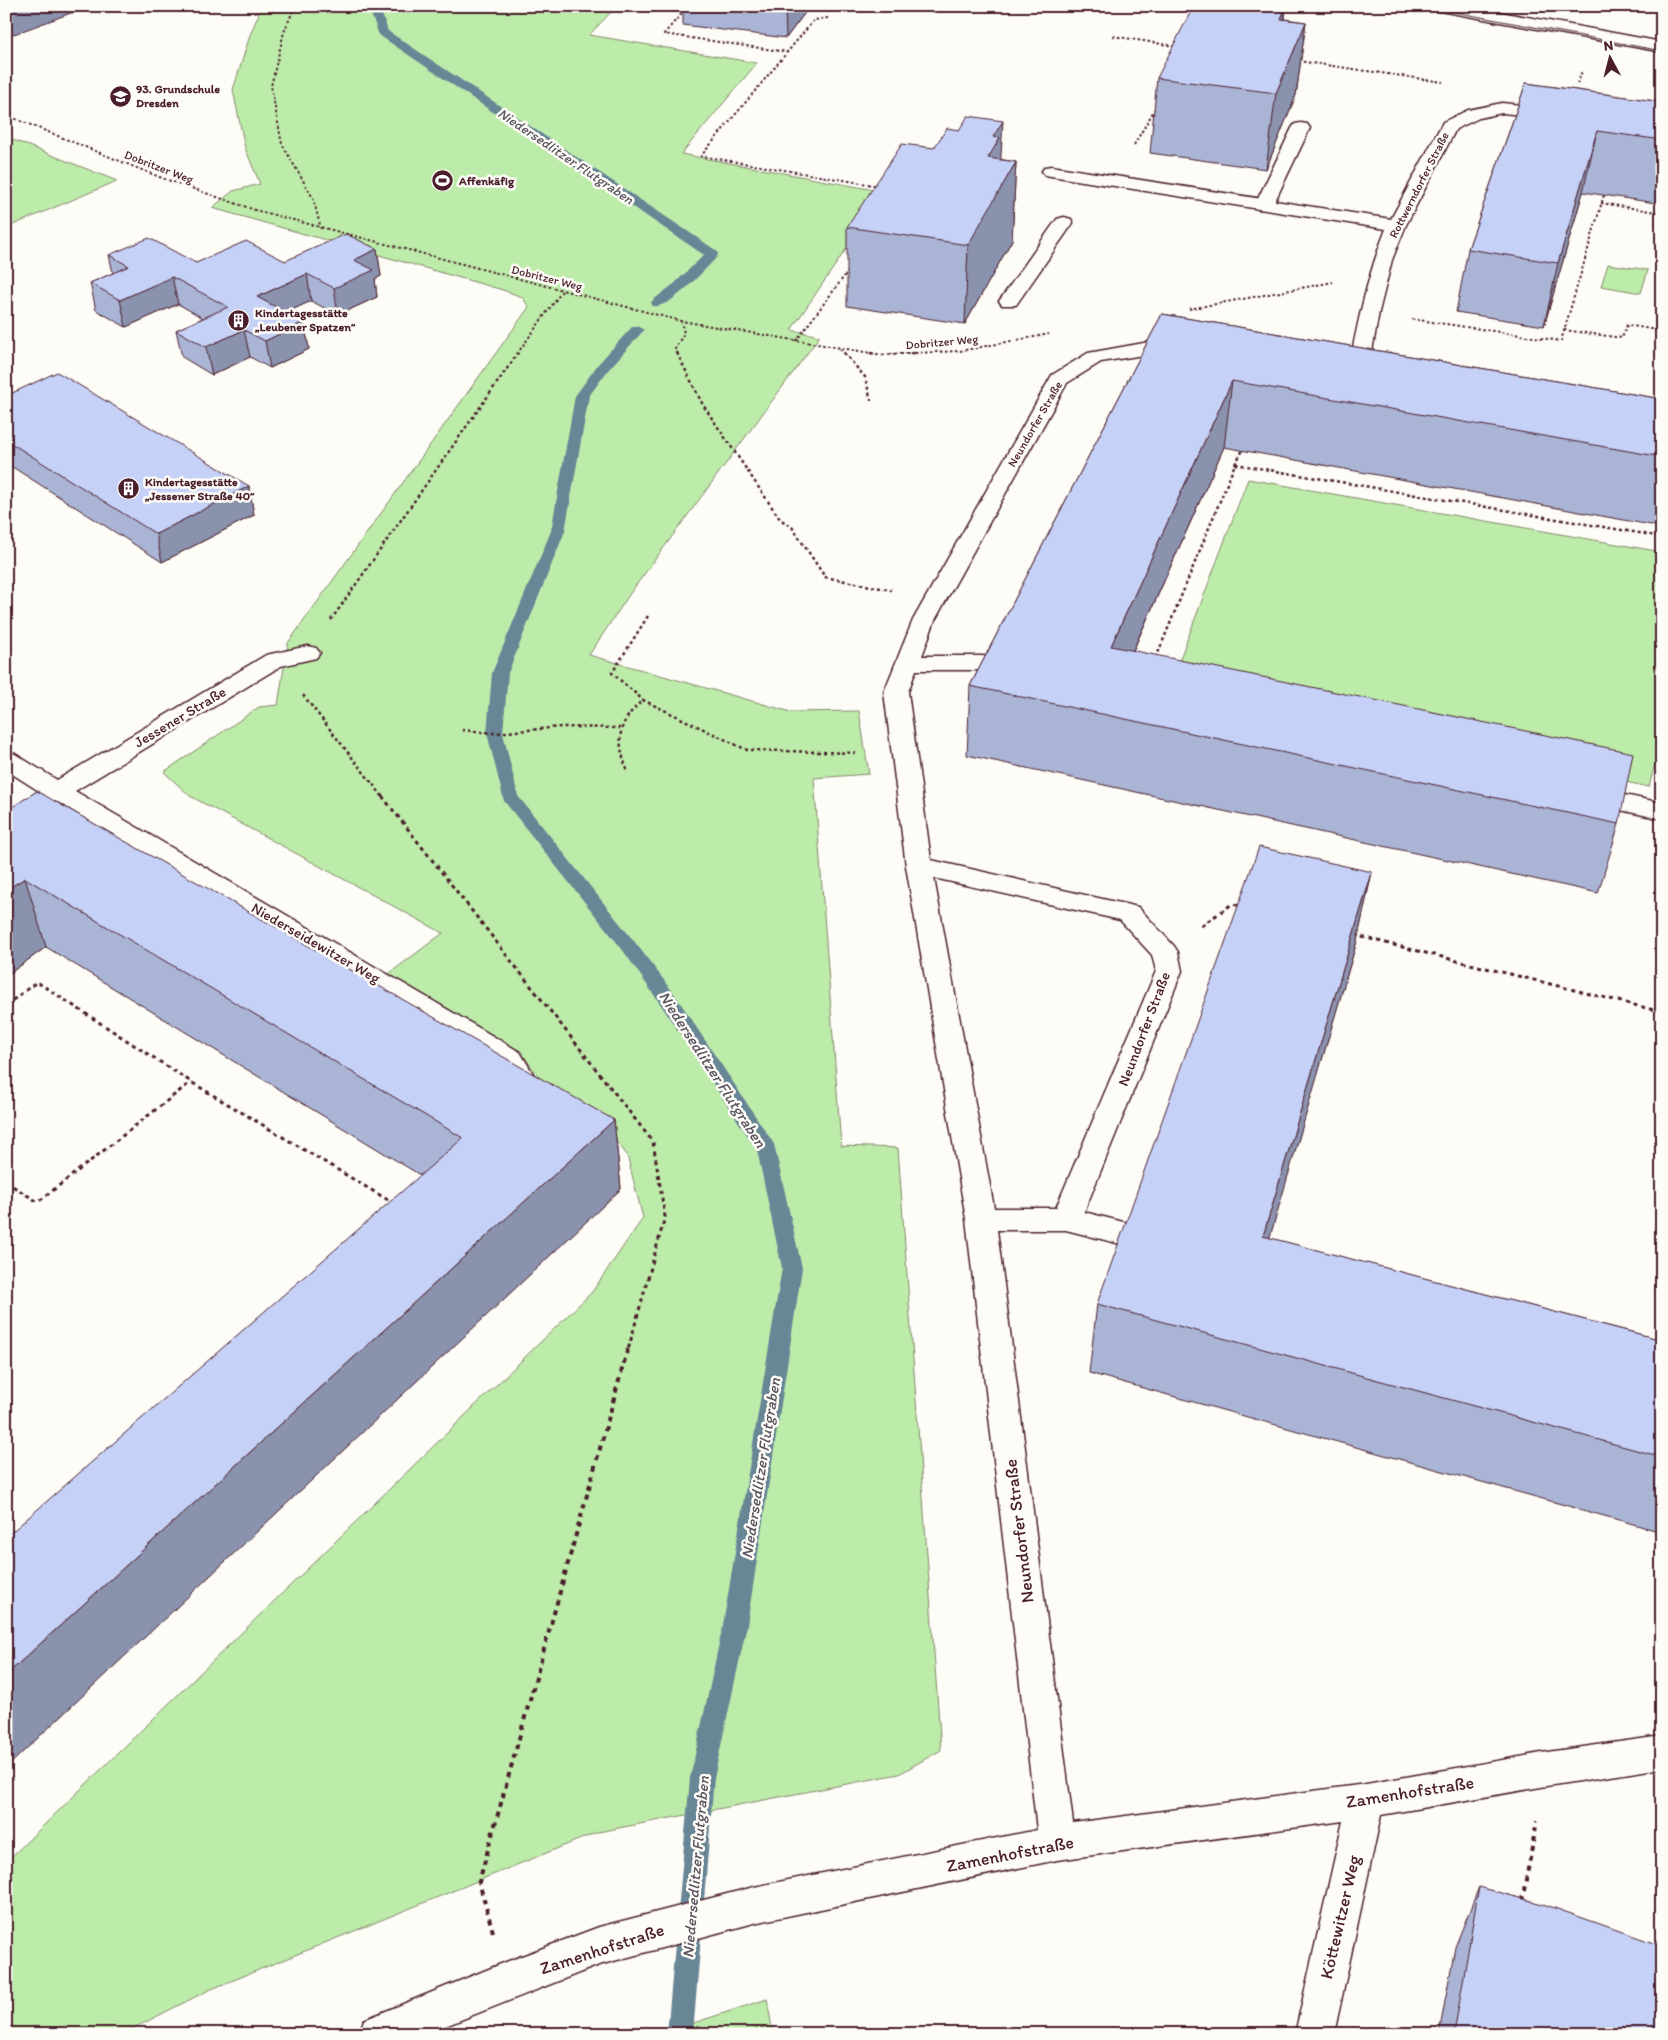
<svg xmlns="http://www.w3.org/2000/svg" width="1668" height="2040" viewBox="0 0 1668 2040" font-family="Itim,sans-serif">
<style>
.green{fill:#bdecaa;stroke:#84866a}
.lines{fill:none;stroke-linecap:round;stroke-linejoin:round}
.stream{fill:#698696;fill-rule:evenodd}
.lane-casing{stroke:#4a1f2b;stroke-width:3}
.street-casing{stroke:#4a1f2b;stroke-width:3}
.secondary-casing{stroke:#4a1f2b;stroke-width:3}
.path-far3{stroke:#4a1f2b;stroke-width:2;stroke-dasharray:2.5 2.5;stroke-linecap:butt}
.path-far2{stroke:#4a1f2b;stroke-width:2.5;stroke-dasharray:3 3;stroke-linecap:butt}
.path-far1{stroke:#4a1f2b;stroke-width:3;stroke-dasharray:4 4;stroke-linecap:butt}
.path{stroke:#4a1f2b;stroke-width:4;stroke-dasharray:5 5;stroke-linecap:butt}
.lane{fill:#fdfcf7;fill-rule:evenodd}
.street{fill:#fdfcf7;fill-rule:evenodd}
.secondary{fill:#fdfcf7;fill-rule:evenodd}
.tram{stroke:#4a1f2b;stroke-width:1}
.wall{fill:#aab4d5;stroke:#4a1f2b}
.shaded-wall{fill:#8b92ae;stroke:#4a1f2b}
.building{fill:#c6d1f8;stroke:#4a1f2b}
.labels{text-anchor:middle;stroke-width:5;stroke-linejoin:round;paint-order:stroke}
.far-poi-label{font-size:12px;font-weight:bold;fill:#4a1f2b;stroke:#fdfcf7;text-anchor:start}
.far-street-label{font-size:12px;fill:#4a1f2b;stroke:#fdfcf7}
.far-water-label{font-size:14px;font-style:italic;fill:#5a5360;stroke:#fdfcf7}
.street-label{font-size:15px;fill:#4a1f2b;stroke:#fdfcf7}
.water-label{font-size:16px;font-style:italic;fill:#5a5360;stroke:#fdfcf7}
.near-street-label{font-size:18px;fill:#4a1f2b;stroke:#fdfcf7}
</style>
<rect width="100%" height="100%" fill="#fdfcf7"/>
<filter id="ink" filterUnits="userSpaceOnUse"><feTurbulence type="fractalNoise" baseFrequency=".02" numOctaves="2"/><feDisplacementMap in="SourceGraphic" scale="10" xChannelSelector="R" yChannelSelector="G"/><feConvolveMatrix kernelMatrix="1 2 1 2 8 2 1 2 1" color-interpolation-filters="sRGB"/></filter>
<g filter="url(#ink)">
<g class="green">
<path d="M262 6H617L589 35 757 63 681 154 885 192 791 330 820 336 631 592 589 655 791 712 859 711 869 774 814 778 841 1146 898 1148 941 1750 899 1774 598 1832 209 1990 122 2034H6V1862L592 1292 643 1218 627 1155 616 1141 556 1102 524 1056 386 976 443 933 190 796 164 772 259 707 278 705 288 643 529 307 522 297 503 290 212 208 233 191 260 184 245 148 233 90 250 35Z"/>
<path d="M6 137 117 181 6 228Z"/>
<path d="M1608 264 1648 270 1641 293 1601 286Z"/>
<path d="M1248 479 1662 552V737L1649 787 1170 685Z"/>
<path d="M767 1999 773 2034H660Z"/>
</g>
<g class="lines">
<g class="stream">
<path d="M368 6H379L388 31 717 251 718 254 717 257C705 269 670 310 653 306L651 303 653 300 674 284 704 255 379 35Z"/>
<path d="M637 326 644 330 609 369 589 396 565 531 508 673 503 733 518 796 634 941 673 992 774 1144 802 1268 747 1625 714 1778 693 2034H667L690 1778 723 1625 782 1268 757 1150 659 1002 622 949 504 801 487 733 492 673 551 531 575 396 599 363 632 327Z"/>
</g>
<defs>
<g id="lane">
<path d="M1301 123 1307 124 1310 128 1273 205 1270 209H1258L1255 205 1292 128 1295 124Z"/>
<path d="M1064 217 1071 219 1073 223 1016 305H1002L999 301 1002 297 1057 219Z"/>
<path d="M1587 787 1662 803V819L1578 801 1575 795 1578 789Z"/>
</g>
<g id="street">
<path d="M1502 103 1553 108 1559 109 1562 113 1559 117 1553 118 1502 113 1479 118 1456 129 1406 225 1392 260 1379 312 1369 368 1366 372 1359 374 1352 372 1349 368C1358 320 1368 274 1386 229L1051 176 1045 175 1042 171 1045 167 1051 166 1391 219 1443 122 1468 110Z"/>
<path d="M1155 341 1189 346 1192 350 1189 354 1182 356 1155 353 1101 362 1067 383 935 620 922 656H983L1018 664 1022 669 1018 674 1010 676 983 670H916L908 692 931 860 1138 907 1174 946 1178 952 1182 971 1084 1212 1147 1228 1151 1236 1147 1244 1136 1248 1066 1230H997L1073 1823 1366 1784 1547 1752 1662 1736V1768L1547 1786 1381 1815 1334 2034H1295L1343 1821 1057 1860 754 1923 599 1965 425 2034H359L364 2020 506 1962 599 1927 754 1887 1037 1830 966 1219 906 866 884 692 913 620 1052 375 1088 353ZM934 878 1120 920 1152 955 1156 971 1056 1208H994Z"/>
<path d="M308 646 316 648 320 653 316 658 281 666 75 791 520 1052 541 1087 534 1100 524 1103 514 1100 510 1093 513 1087 500 1066 58 802 15 831 6 833V813L39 791 6 770V751L15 754 57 780 266 655Z"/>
</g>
<path id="secondary" d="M1432 6H1468L1662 42V52L1440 11Z"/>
</defs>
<use href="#lane" class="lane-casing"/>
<use href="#street" class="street-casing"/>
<use href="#secondary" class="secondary-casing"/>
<g class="path-far3">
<path d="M295 6 284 32 271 86 282 144 313 198 321 229"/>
<path d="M688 6 664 34 787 52"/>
<path d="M828 18 814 20 701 156 879 186"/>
<path d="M1113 36 1174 46"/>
<path d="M1298 61 1443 82"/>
<path d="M1577 84 1582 71"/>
<path d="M6 115 162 178 255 210 681 321 877 354"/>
<path d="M1134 145 1156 107"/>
<path d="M1601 203 1662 213"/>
<path d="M1189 309 1333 282"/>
<path d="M1412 319 1561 341 1604 195"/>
<path d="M1564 330 1622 338 1627 325 1662 331"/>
<path d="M1018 340 1049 334"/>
<path d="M796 341 849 270"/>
<path d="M840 349 845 354"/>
<path d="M517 354 562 291"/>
<path d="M678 354 675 349 684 333 681 321"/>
<path d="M890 354 960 351 1012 341"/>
</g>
<g class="path-far2">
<path d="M677 353 703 405 780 519 792 527 825 577 891 590"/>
<path d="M844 353 865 377 871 400"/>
<path d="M870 353 880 355 915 353"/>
<path d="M1235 464 1243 450"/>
<path d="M648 616 612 673 643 700 747 750 857 753"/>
<path d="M331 620 518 353"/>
<path d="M1156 658 1235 464 1662 537"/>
<path d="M303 695 383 797"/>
<path d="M462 730 495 733 561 727 620 728"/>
<path d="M627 770C616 738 617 723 643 700"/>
</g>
<g class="path-far1">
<path d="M382 796 653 1142 665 1217 628 1350"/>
<path d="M1201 926 1232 904 1242 906"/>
<path d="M1354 935 1662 1012"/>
<path d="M6 1005 37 982 191 1082 393 1203"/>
<path d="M6 1182 38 1202 191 1082"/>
</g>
<g class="path">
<path d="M1522 1901 1537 1821"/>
<path d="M493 1932 479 1882 628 1348"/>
<path d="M1654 1944H1662"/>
</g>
<use href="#lane" class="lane"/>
<use href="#street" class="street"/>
<use href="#secondary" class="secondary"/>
<path class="tram" d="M1422 6 1662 51"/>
</g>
<g class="wall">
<path d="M683 6H810L786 38 683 25Z"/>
<path d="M1231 6H1286L1285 19 1306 22 1296 95 1266 169 1150 153 1157 78 1229 11Z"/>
<path d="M1526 83 1662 102V204L1583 192 1544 326 1456 312 1468 249Z"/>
<path d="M934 148 1016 162 1012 240 965 324 847 306V227Z"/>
<path d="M377 249 381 276 375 279 377 297 338 315 311 301 287 312 304 322 309 349 270 368 250 357 212 375 182 357 176 330 203 318 178 304 126 327 96 310 90 283 113 273 109 255 196 263 285 261Z"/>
<path d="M1162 314 1662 399V527L1224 447 1133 651 1619 824 1598 893 967 755 970 686Z"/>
<path d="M6 396 249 486 254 515 162 562 6 463Z"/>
<path d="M6 811 614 1120 621 1189 420 1175 46 947 6 976Z"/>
<path d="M1372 872 1357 941 1269 1238 1662 1340V1532L1089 1373 1097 1304Z"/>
<path d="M1479 1887 1662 2034H1439L1455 1947Z"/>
</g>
<g class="shaded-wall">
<path d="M6 6H90L6 37Z"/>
<path d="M785 6H810L786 38Z"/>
<path d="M1286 6 1277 77 1281 19Z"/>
<path d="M1306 22 1296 95 1266 169 1276 93Z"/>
<path d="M1003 121 999 191 1016 162 1012 240 965 324 968 245 993 137Z"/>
<path d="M1597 131 1583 192 1544 326 1558 263Z"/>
<path d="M377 249 381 276 375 279 377 297 338 315 334 288 354 260Z"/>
<path d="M307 274 311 301 262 324 257 297Z"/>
<path d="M172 277 178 304 126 327 120 300Z"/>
<path d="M304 322 309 349 270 368 265 341Z"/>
<path d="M244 330 250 357 212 375 206 347Z"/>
<path d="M1232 381 1224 447 1104 715 1111 646Z"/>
<path d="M249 486 254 515 162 562 156 534Z"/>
<path d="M1372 872 1357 941 1250 1305 1263 1236Z"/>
<path d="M25 878 46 947 6 976V890Z"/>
<path d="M614 1120 621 1189 6 1768V1675Z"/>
</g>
<g class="building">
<path d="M1231 6H1286L1281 19 1306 22 1276 93 1157 78 1193 7 1229 11Z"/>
<path d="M1526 83 1662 102V140L1597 131 1558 263 1468 249Z"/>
<path d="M968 116 1003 121 993 137 1000 138 988 158 1016 162 968 245 847 227 902 144 934 148 947 128 959 130Z"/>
<path d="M346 234 377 249 354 260 374 270 334 288 307 274 257 297 304 322 265 341 244 330 206 347 176 330 228 307 172 277 120 300 90 283 129 266 109 255 149 238 196 263 246 241 285 261Z"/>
<path d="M1162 314 1662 399V457L1232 381 1111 646 1633 753 1619 824 970 686Z"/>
<path d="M57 372 249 486 156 534 6 440V396Z"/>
<path d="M37 791 614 1120 6 1675V1537L463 1138 25 878 6 890V811Z"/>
<path d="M1259 847 1372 872 1263 1236 1662 1340V1457L1097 1304Z"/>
<path d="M1479 1887 1546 1905 1662 1946V2034H1454Z"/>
</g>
</g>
<defs>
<symbol id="school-disc" viewBox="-11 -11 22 22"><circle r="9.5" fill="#4a1f2b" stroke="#fdfcf7"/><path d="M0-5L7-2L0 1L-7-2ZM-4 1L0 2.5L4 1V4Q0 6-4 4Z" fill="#fff"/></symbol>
<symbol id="stadium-disc" viewBox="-11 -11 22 22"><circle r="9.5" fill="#4a1f2b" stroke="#fdfcf7"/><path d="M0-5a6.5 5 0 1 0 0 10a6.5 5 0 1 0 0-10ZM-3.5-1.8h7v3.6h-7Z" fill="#fff"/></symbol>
<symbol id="building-disc" viewBox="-11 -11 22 22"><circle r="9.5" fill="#4a1f2b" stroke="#fdfcf7"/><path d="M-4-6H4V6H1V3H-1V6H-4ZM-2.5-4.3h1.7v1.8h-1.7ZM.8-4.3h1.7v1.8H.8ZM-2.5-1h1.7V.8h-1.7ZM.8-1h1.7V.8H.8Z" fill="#fff"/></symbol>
</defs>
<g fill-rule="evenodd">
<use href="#school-disc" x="108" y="84" width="25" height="25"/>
<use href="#stadium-disc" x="430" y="168" width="25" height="25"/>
<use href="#building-disc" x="226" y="308" width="25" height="25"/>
<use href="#building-disc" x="116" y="476" width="25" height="25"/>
</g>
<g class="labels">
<g class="far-poi-label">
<text x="136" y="93">93. Grundschule<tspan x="136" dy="14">Dresden</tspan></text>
<text x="459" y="185">Affenkäfig</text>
<text x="255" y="317">Kindertagesstätte<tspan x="255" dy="14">„Leubener Spatzen“</tspan></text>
<text x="145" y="486">Kindertagesstätte<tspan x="145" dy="14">„Jessener Straße 40“</tspan></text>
</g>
<g class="far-street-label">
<text transform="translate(159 167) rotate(21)" y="4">Dobritzer Weg</text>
<text transform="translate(1419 185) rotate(-63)" y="4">Rottwerndorfer Straße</text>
<text transform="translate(547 278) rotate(14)" y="4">Dobritzer Weg</text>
<text transform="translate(942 342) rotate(-5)" y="4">Dobritzer Weg</text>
<text transform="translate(1035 424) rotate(-60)" y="4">Neundorfer Straße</text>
</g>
<g class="far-water-label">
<text transform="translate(566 156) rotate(34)" y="5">Niedersedlitzer Flutgraben</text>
</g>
<g class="street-label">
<text transform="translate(180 717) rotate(-31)" y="5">Jessener Straße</text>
<text transform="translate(316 943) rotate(30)" y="5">Niederseidewitzer Weg</text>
<text transform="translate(1144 1029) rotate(-69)" y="5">Neundorfer Straße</text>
</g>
<g class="water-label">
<text transform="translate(713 1069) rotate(57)" y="6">Niedersedlitzer Flutgraben</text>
<text transform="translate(760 1468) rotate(-81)" y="6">Niedersedlitzer Flutgraben</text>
<text transform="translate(695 1867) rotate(-85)" y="6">Niedersedlitzer Flutgraben</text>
</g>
<g class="near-street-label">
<text transform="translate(1019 1531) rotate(-97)" y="6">Neundorfer Straße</text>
<text transform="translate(1410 1792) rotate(-9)" y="6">Zamenhofstraße</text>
<text transform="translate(1010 1854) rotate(-11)" y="6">Zamenhofstraße</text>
<text transform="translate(1340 1917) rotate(-77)" y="6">Köttewitzer Weg</text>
<text transform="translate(602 1949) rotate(-18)" y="6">Zamenhofstraße</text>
</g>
</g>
<rect width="1668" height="2040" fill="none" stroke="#fdfcf7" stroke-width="25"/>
<rect x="12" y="12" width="1643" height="2015" fill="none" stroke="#4a1f2b" stroke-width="2" filter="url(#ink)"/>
<g transform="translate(1610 58) rotate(353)" stroke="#fdfcf7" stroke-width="4" paint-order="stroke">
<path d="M0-4L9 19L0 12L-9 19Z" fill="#4a1f2b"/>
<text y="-8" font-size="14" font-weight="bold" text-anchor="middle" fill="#4a1f2b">N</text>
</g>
</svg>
